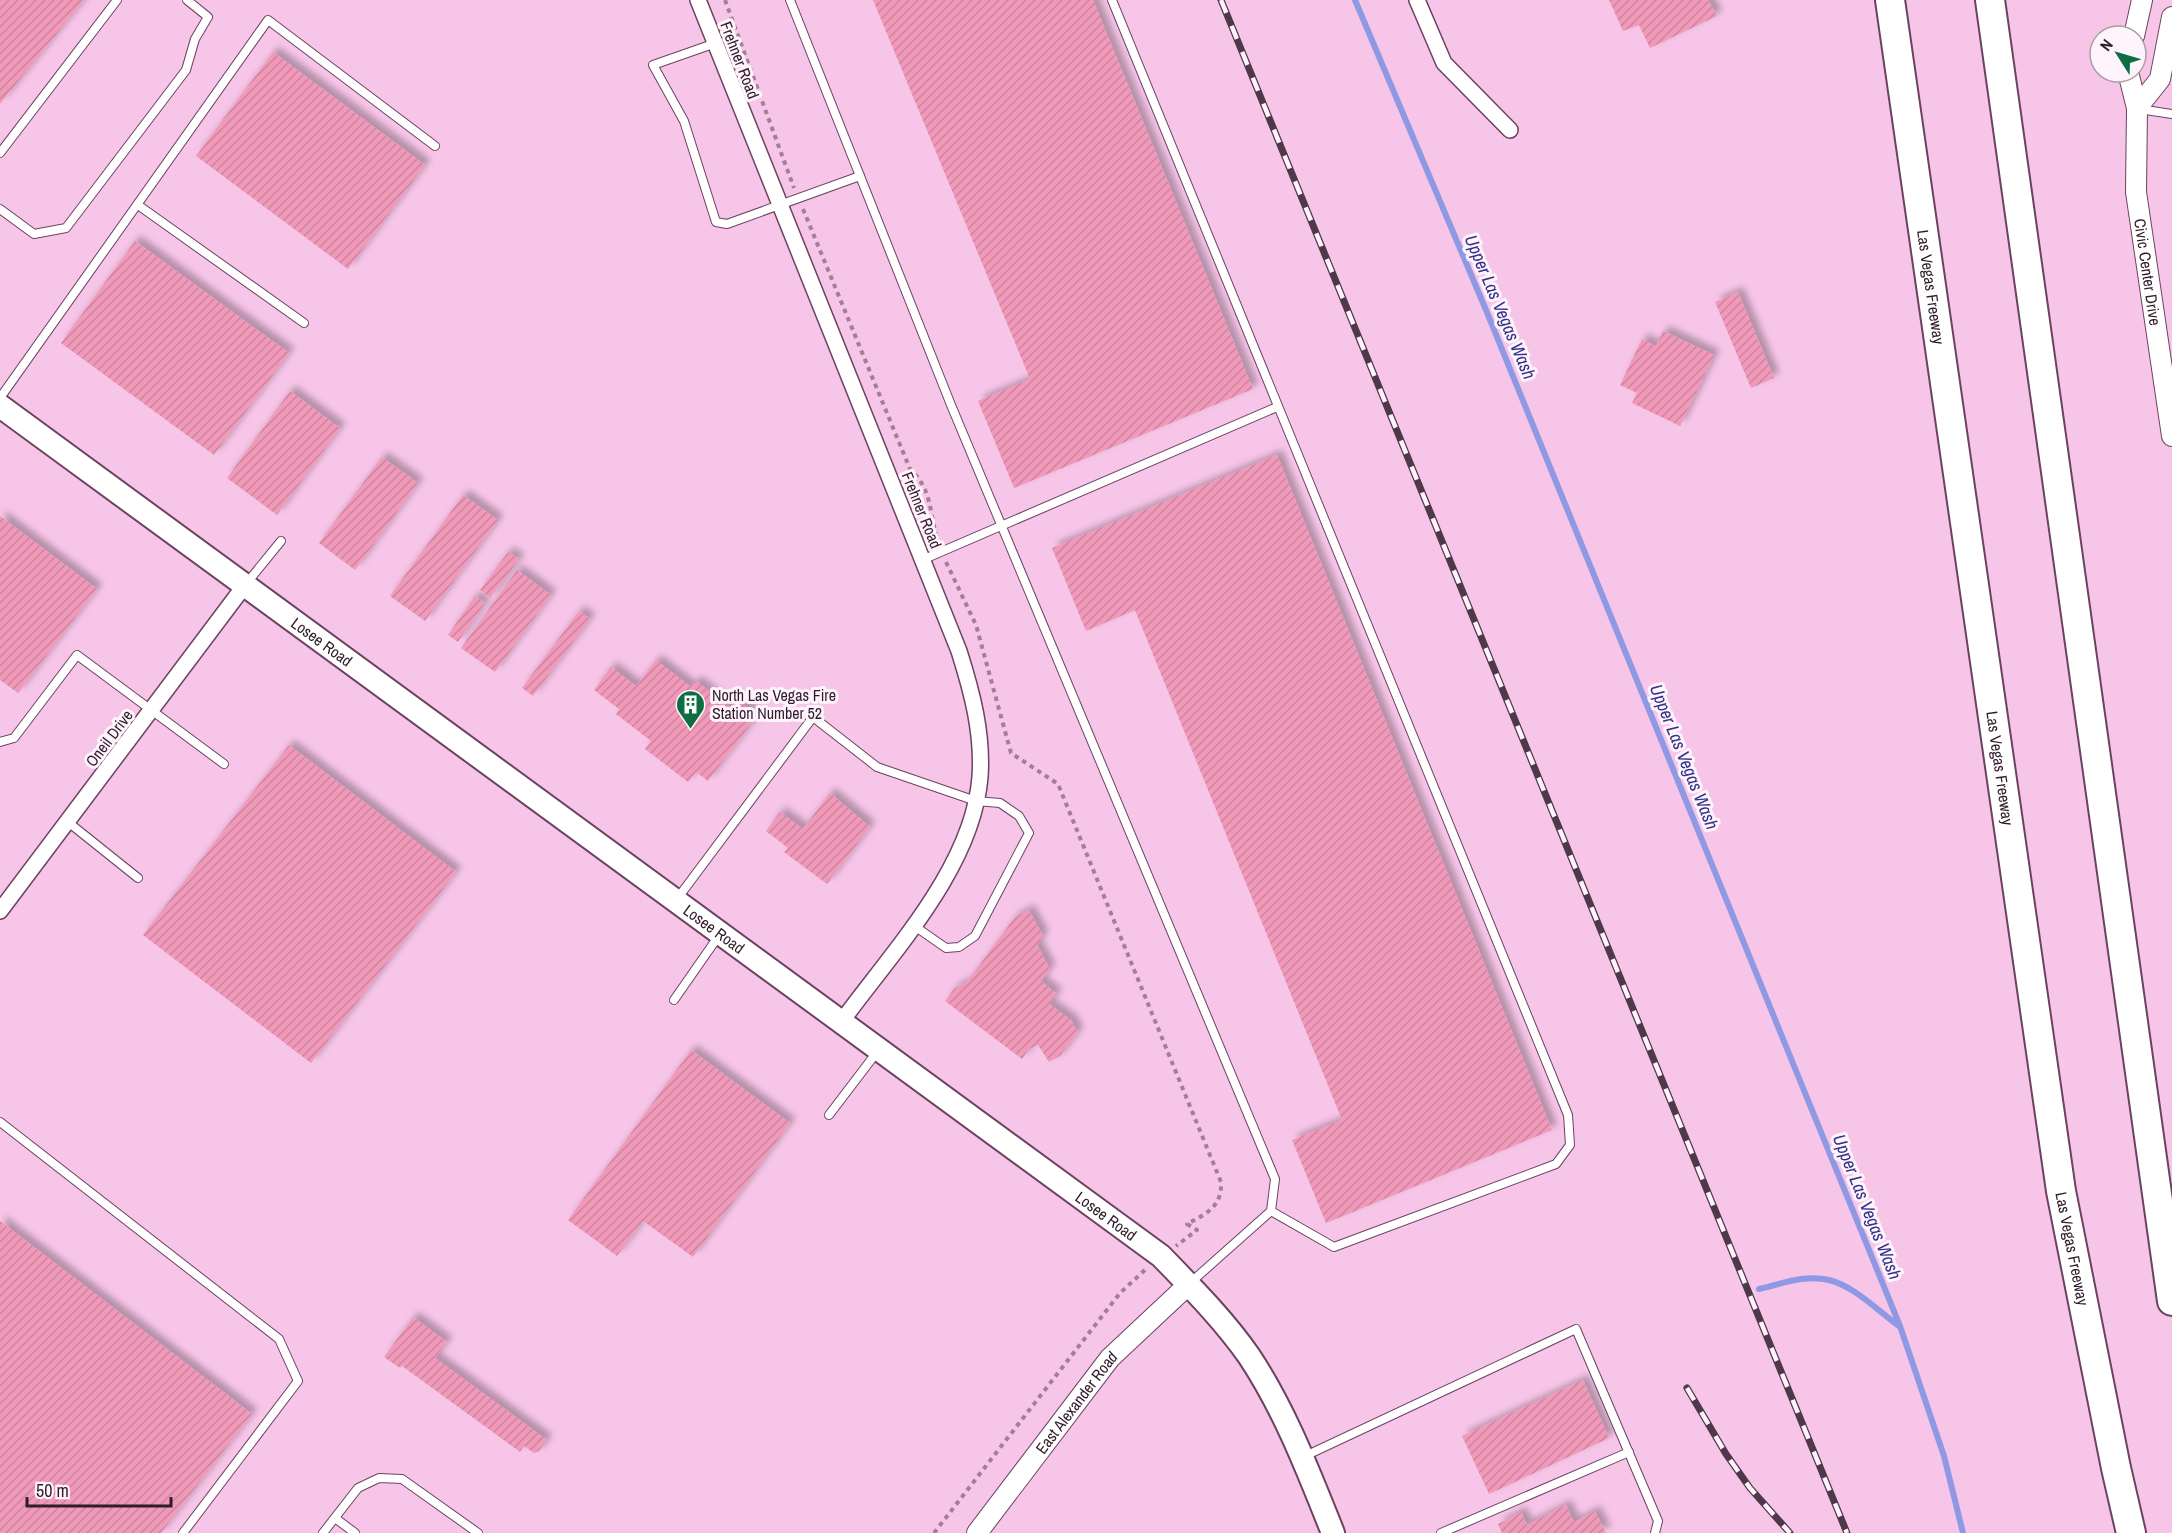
<svg xmlns="http://www.w3.org/2000/svg" width="2172" height="1533" viewBox="0 0 2172 1533" font-family="'Archivo Narrow',sans-serif">
<style>
.lines{fill:none;stroke-linecap:round;stroke-linejoin:round}
.stream{stroke:#8f99e3;stroke-width:6}
.building{fill:url(#building-hatch);filter:url(#shadow)}
.service-casing{stroke:#6b4260;stroke-width:10}
.minor-casing{stroke:#6b4260;stroke-width:18}
.tertiary-casing{stroke:#6b4260;stroke-width:22}
.secondary-casing{stroke:#6b4260;stroke-width:26}
.motorway-casing{stroke:#6b4260;stroke-width:32}
.path{stroke:#a37e98;stroke-width:4;stroke-dasharray:4.5 4.5;stroke-linecap:butt}
.service{stroke:#fff;stroke-width:8}
.minor{stroke:#fff;stroke-width:15}
.tertiary{stroke:#fff;stroke-width:20}
.secondary{stroke:#fff;stroke-width:22}
.motorway{stroke:#fff;stroke-width:28}
.rail-casing{stroke:#4f3849;stroke-width:7}
.rail{stroke:#fff4fb;stroke-width:4.5;stroke-dasharray:14;stroke-linecap:butt}
.labels{text-anchor:middle;stroke-width:6;stroke-linejoin:round;paint-order:stroke}
.street-label{font-size:16px;fill:#2f1d2a;stroke:#fff4fb}
.poi-label{font-size:16px;fill:#2f1d2a;stroke:#fff4fb;text-anchor:start}
.water-label{font-size:18px;font-style:italic;fill:#333389;stroke:#fff4fb}
</style>
<defs>
<pattern id="building-hatch" width="6" height="6" patternUnits="userSpaceOnUse" patternTransform="scale(1.5)"><rect width="6" height="6" fill="#f099b8"/><path d="M-1 1l2-2M0 6l6-6M5 7l2-2" fill="none" stroke="#ce839e"/></pattern>
<filter id="shadow"><feDropShadow dx="5.5" dy="-5.5" stdDeviation="3" flood-color="#0004"/></filter>
</defs>
<rect width="100%" height="100%" fill="#f7c5e8"/>
<g class="lines">
<g class="stream">
<path d="M1355 0 1486 310 1900 1326 1944 1456 1963 1533"/>
<path d="M1759 1289C1781 1284 1806 1274 1829 1280 1854 1286 1878 1311 1899 1326"/>
</g>
</g>
<g class="building">
<path d="M0 0H84L0 104Z"/>
<path d="M873 0H1093L1253 389 1014 488 978 401 1030 379Z"/>
<path d="M1609 0H1708L1717 16 1650 48 1639 25 1623 31Z"/>
<path d="M273 52 425 165 348 269 196 156Z"/>
<path d="M135 241 289 353 214 455 61 343Z"/>
<path d="M1738 292 1774 378 1751 388 1715 302Z"/>
<path d="M1663 331 1714 355 1680 426 1632 403 1637 393 1620 385 1642 339 1656 346Z"/>
<path d="M290 391 340 428 277 515 227 478Z"/>
<path d="M1277 455 1552 1130 1326 1223 1292 1140 1342 1120 1135 610 1086 631 1052 548Z"/>
<path d="M382 457 418 483 355 570 319 543Z"/>
<path d="M463 495 498 520 425 621 390 596Z"/>
<path d="M0 516 97 589 18 693 0 680Z"/>
<path d="M508 552 519 559 490 598 480 590Z"/>
<path d="M517 570 551 595 495 672 461 648Z"/>
<path d="M475 596 485 603 458 642 448 635Z"/>
<path d="M579 611 590 619 533 696 522 688Z"/>
<path d="M656 660 691 687 696 681 731 708 737 700 757 716 708 781 696 772 688 782 645 749 651 741 616 714 619 709 594 690 611 667 636 686Z"/>
<path d="M289 745 456 872 311 1063 143 935Z"/>
<path d="M830 793 870 827 827 884 784 852 788 848 766 831 780 812 803 829Z"/>
<path d="M1029 910 1043 936 1037 945 1050 969 1041 981 1057 994 1049 1004 1071 1020 1078 1032 1060 1056 1049 1062 1038 1045 1029 1049 1022 1059 945 1001 954 989 967 982 1015 917Z"/>
<path d="M691 1050 790 1123 693 1257 643 1221 617 1256 568 1220Z"/>
<path d="M0 1221 252 1414 161 1533H0Z"/>
<path d="M413 1317 447 1342 435 1358 547 1440 539 1451 534 1453 524 1446 520 1452 402 1366 400 1368 384 1357Z"/>
<path d="M1583 1380 1609 1438 1489 1494 1462 1436Z"/>
<path d="M1566 1505 1574 1522 1595 1511 1606 1533H1502L1498 1524 1521 1512 1527 1525Z"/>
</g>
<g class="lines">
<defs>
<g id="service">
<path d="M790 0 951 405 1275 1179 1271 1211 1190 1283"/>
<path d="M1112 0 1568 1115 1570 1145 1556 1164 1334 1247 1271 1211"/>
<path d="M713 44 653 65 684 121 716 222 727 224 860 176"/>
<path d="M2139 109 2172 114"/>
<path d="M0 153 117 0"/>
<path d="M138 205 304 323"/>
<path d="M0 209 34 234 66 228 186 70 195 39 208 17 187 0"/>
<path d="M0 398 268 20 435 146"/>
<path d="M922 560 1277 407"/>
<path d="M246 584 281 541"/>
<path d="M0 742 14 738 77 655 224 764"/>
<path d="M68 822 138 878"/>
<path d="M677 899 813 717 877 767 976 801 1000 803 1019 816 1029 833 975 936 959 947 946 948 913 925"/>
<path d="M674 1000 720 934"/>
<path d="M829 1115 877 1052"/>
<path d="M0 1122 279 1339 298 1381 183 1533"/>
<path d="M1303 1457 1576 1329 1658 1521 1655 1533"/>
<path d="M335 1518 355 1533"/>
<path d="M323 1533 358 1488 379 1478 402 1479 478 1533"/>
<path d="M1441 1533 1629 1452"/>
</g>
<g id="minor">
<path d="M698 0 959 651C972 692 983 733 980 777 973 867 893 951 842 1021"/>
<path d="M1417 0 1444 63 1510 130"/>
<path d="M0 911 245 585"/>
</g>
<g id="tertiary">
<path d="M2134 36 2142 0"/>
<path id="s1" d="M2128 72 2137 108 2136 192 2172 436"/>
<path d="M2137 108 2160 79 2172 17"/>
<path id="s2" d="M977 1533 1110 1358 1189 1284"/>
</g>
<g id="secondary">
<path id="s3" d="M0 406 1161 1256C1191 1287 1224 1320 1249 1356 1285 1410 1309 1473 1333 1533"/>
</g>
<g id="motorway">
<path id="s4" d="M1890 0 2061 1191 2116 1468 2131 1533"/>
<path d="M1990 0 2172 1301"/>
</g>
</defs>
<use href="#service" class="service-casing"/>
<use href="#minor" class="minor-casing"/>
<use href="#tertiary" class="tertiary-casing"/>
<use href="#secondary" class="secondary-casing"/>
<use href="#motorway" class="motorway-casing"/>
<g class="path">
<path d="M725 0 794 188"/>
<path d="M803 209 910 469C933 490 929 514 938 541"/>
<path d="M946 562 976 625 1011 753 1058 784 1221 1182C1222 1206 1208 1213 1187 1224L1197 1230 1176 1246"/>
<path d="M934 1533 1120 1293 1146 1269"/>
</g>
<use href="#service" class="service"/>
<use href="#minor" class="minor"/>
<use href="#tertiary" class="tertiary"/>
<use href="#secondary" class="secondary"/>
<use href="#motorway" class="motorway"/>
<defs>
<g id="rail">
<path d="M1221 0 1847 1533"/>
<path d="M1687 1388 1726 1454 1750 1488 1790 1533"/>
</g>
</defs>
<use href="#rail" class="rail-casing"/>
<use href="#rail" class="rail"/>
</g>
<defs>
<symbol id="building-pin" viewBox="-11 -11 22 30"><path d="M0 17L-7.5 6A9.5 9.5 0 1 1 7.5 6Z" fill="#0e6d43" stroke="#fff4fb"/><path d="M-4-6H4V6H1V3H-1V6H-4ZM-2.5-4.3h1.7v1.8h-1.7ZM.8-4.3h1.7v1.8H.8ZM-2.5-1h1.7V.8h-1.7ZM.8-1h1.7V.8H.8Z" fill="#fff"/></symbol>
</defs>
<g fill-rule="evenodd">
<use href="#building-pin" x="674" y="688" width="33" height="45"/>
</g>
<g class="labels">
<g class="street-label">
<text transform="translate(740 60) rotate(69)" y="6">Frehner Road</text>
<text dy="6" stroke="none"><textPath href="#s1" startOffset="202">Civic Center Drive</textPath></text>
<text dy="6" stroke="none"><textPath href="#s4" startOffset="290">Las Vegas Freeway</textPath></text>
<text transform="translate(922 510) rotate(68)" y="6">Frehner Road</text>
<text dy="6" stroke="none"><textPath href="#s3" startOffset="399">Losee Road</textPath></text>
<text transform="translate(109 738) rotate(-53)" y="6">Oneil Drive</text>
<text dy="6" stroke="none"><textPath href="#s4" startOffset="776">Las Vegas Freeway</textPath></text>
<text dy="6" stroke="none"><textPath href="#s3" startOffset="885">Losee Road</textPath></text>
<text dy="6" stroke="none"><textPath href="#s3" startOffset="1371">Losee Road</textPath></text>
<text dy="6" stroke="none"><textPath href="#s4" startOffset="1262">Las Vegas Freeway</textPath></text>
<text dy="6" stroke="none"><textPath href="#s2" startOffset="164">East Alexander Road</textPath></text>
</g>
<g class="poi-label">
<text x="712" y="701">North Las Vegas Fire<tspan x="712" dy="18">Station Number 52</tspan></text>
</g>
<g class="water-label">
<text transform="translate(1500 307) rotate(67)" y="6">Upper Las Vegas Wash</text>
<text transform="translate(1684 757) rotate(68)" y="6">Upper Las Vegas Wash</text>
<text transform="translate(1867 1207) rotate(68)" y="6">Upper Las Vegas Wash</text>
</g>
</g>
<g transform="translate(2118 54) rotate(307)"><circle r="28" fill="#fff4fb" stroke="#ac9ea7" stroke-width="1.5"/>
<path d="M0-4.5L10 22L0 15L-10 22Z" fill="#0e6d43"/>
<text y="-9" font-size="16" font-weight="bold" text-anchor="middle" fill="#2f1d2a">N</text>
</g>
<path d="M27 1497v9h144v-9" fill="none" stroke="#2f1d2a" stroke-width="3"/>
<text x="36" y="1497" font-size="18" fill="#2f1d2a" stroke="#fff4fb" stroke-width="4.5" paint-order="stroke">50 m</text>
</svg>
